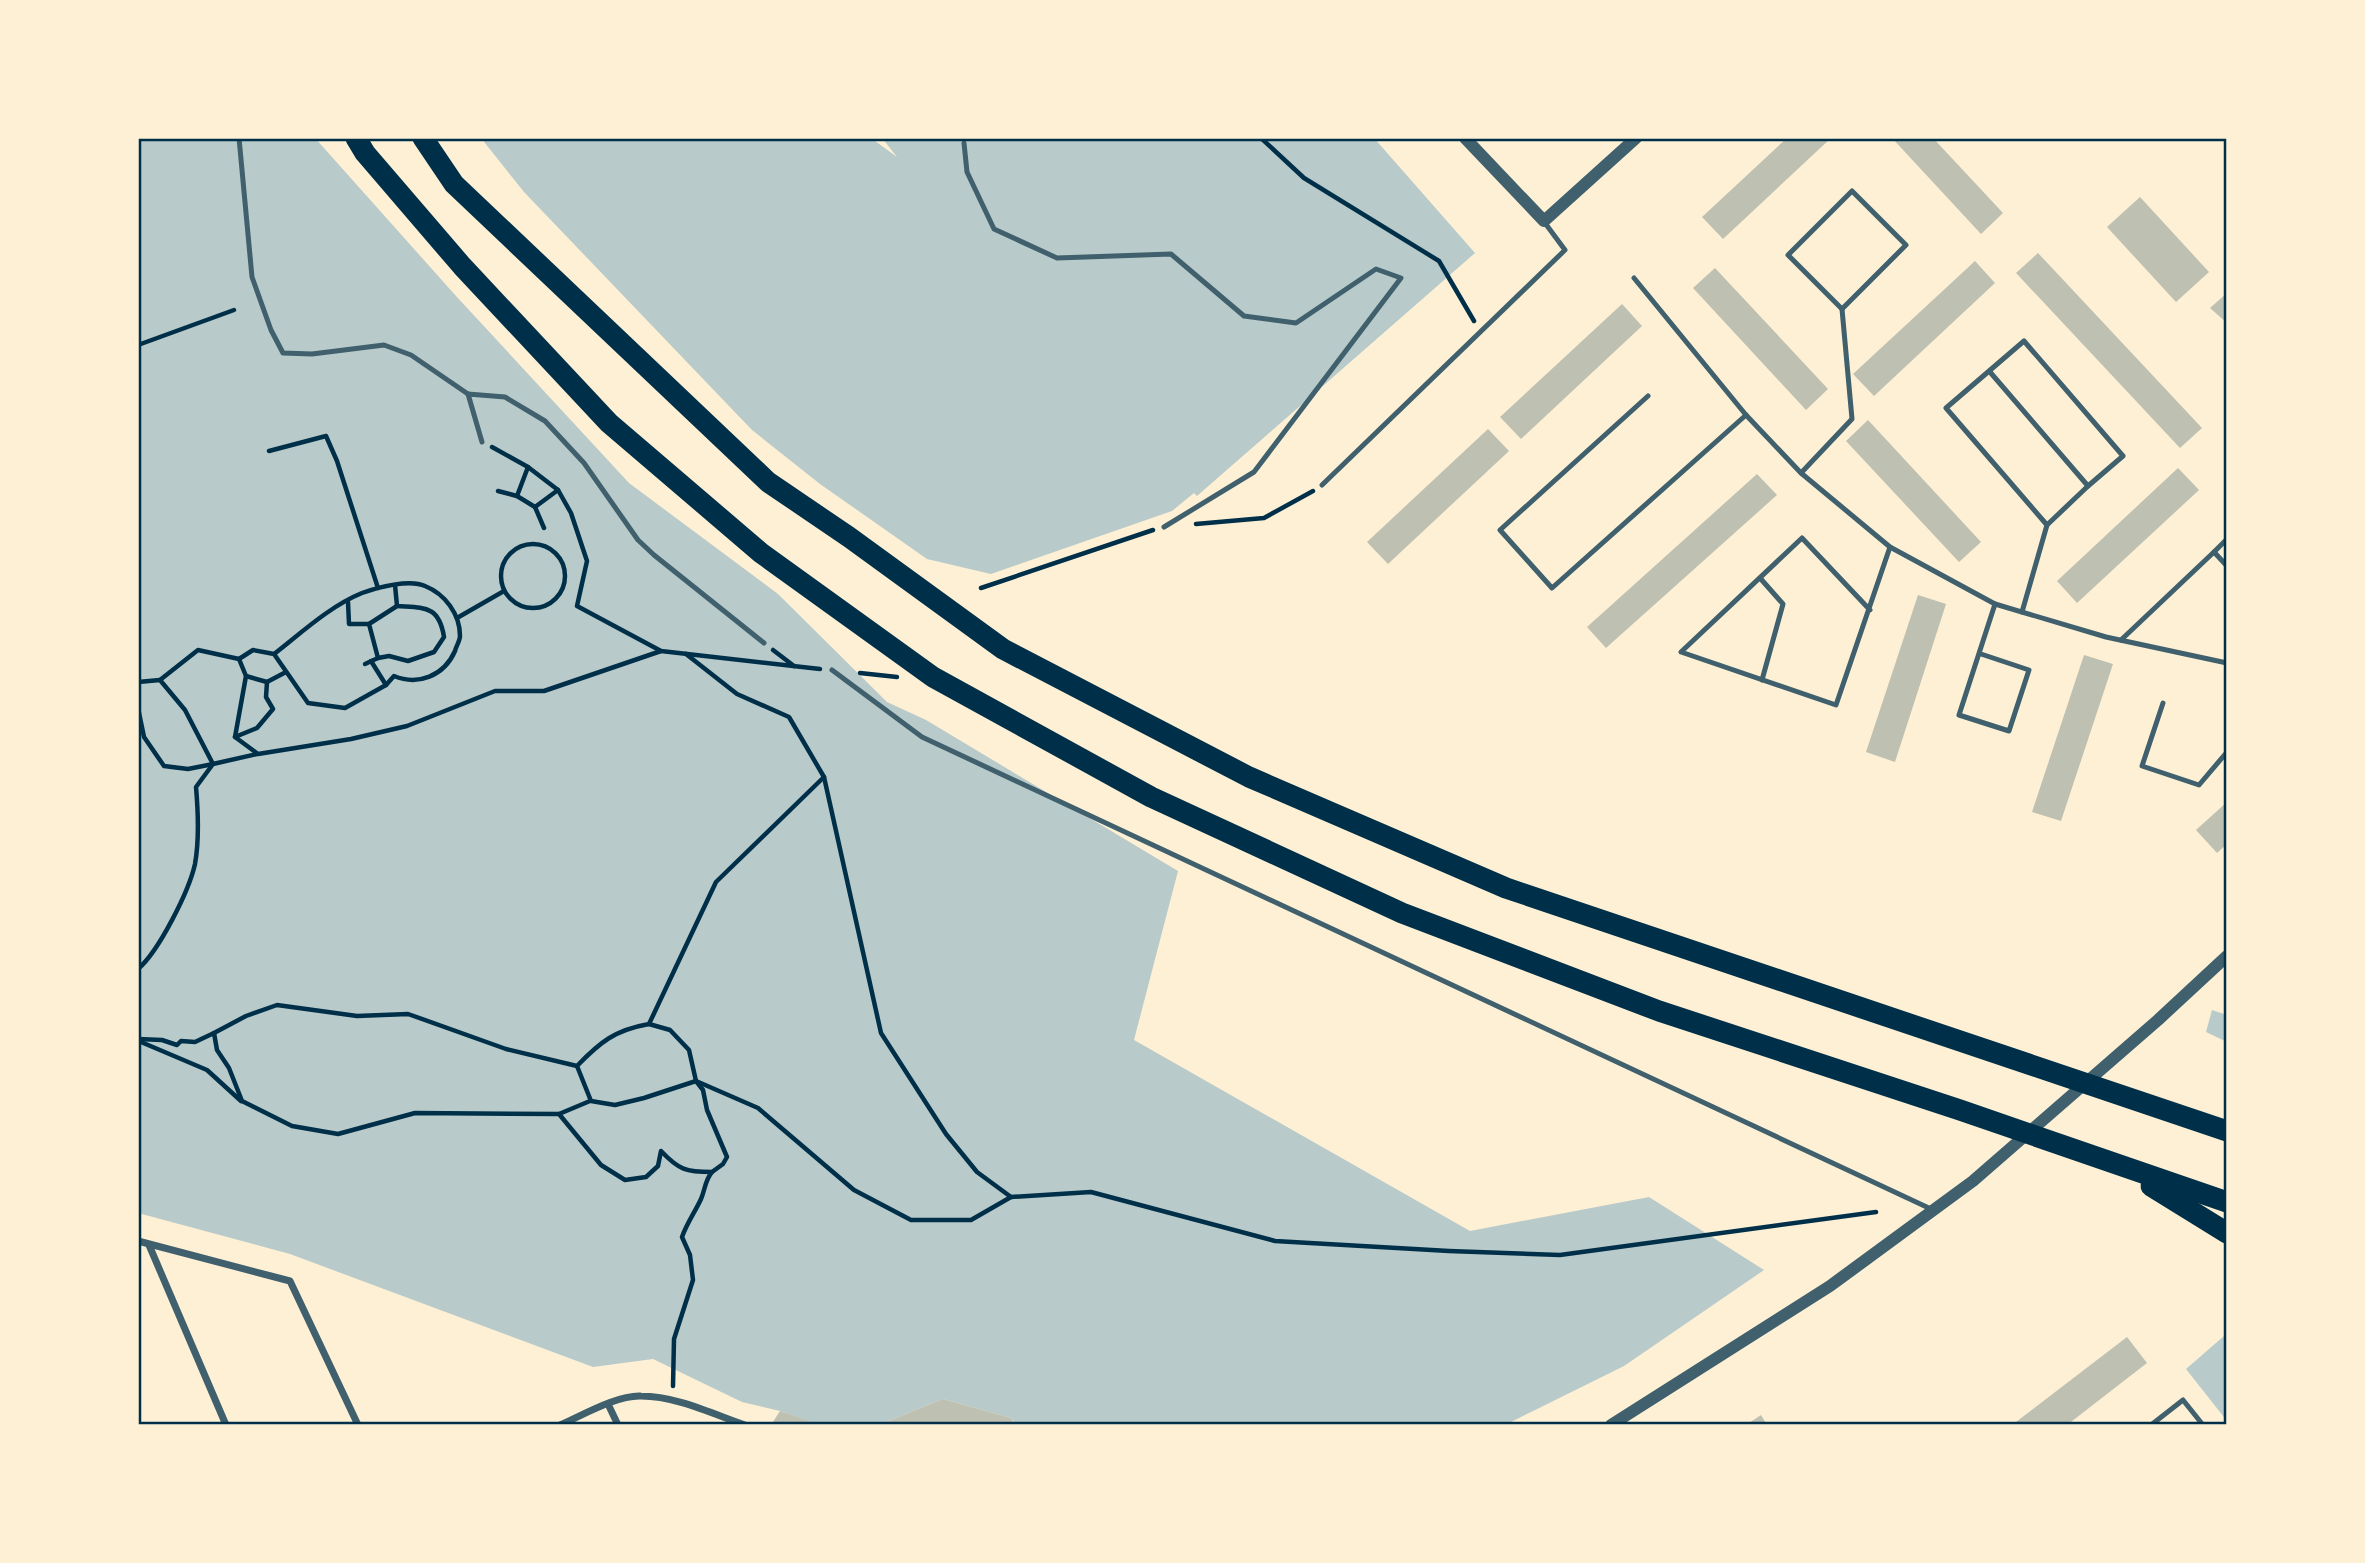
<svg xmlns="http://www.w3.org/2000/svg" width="2365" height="1563" viewBox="0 0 2365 1563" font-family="Jost,sans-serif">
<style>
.green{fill:#b9caca}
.building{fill:#bec0b2}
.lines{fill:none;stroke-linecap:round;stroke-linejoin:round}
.path{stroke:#003049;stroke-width:4.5}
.service{stroke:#3f606c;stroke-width:5}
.minor{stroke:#3f606c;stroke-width:7}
.tertiary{stroke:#3f606c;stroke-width:12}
.motorway{stroke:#003049;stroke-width:21}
.neatline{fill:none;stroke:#003049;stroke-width:2.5}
</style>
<rect width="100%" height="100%" fill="#fdf0d5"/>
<g class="green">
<path d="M138 138H315L456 296 629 483 778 594 887 702 926 720 1178 871 1134 1040 1470 1231 1649 1197 1764 1270 1624 1366 1505 1425H1016L1011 1418 943 1399 879 1425H818L780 1411 742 1402 653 1359 593 1367 290 1254 138 1213Z"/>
<path d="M481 138H871L897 157 882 138H1374L1475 253 1197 496 1194 493 1172 511 991 574 927 559 820 484 752 430 524 192Z"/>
<path d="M2212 1010 2227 1015V1042L2206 1032Z"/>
<path d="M2224 1336 2227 1338V1421L2186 1369Z"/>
</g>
<g class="building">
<path d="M1787 138H1831L1723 239 1702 217Z"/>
<path d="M1892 138H1933L2003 213 1981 234Z"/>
<path d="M2140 197 2209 272 2176 302 2107 227Z"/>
<path d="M2038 253 2202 428 2180 448 2016 273Z"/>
<path d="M1975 261 1995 283 1874 396 1853 374Z"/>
<path d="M1715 268 1828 389 1806 410 1693 288Z"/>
<path d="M2227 293V323L2210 308Z"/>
<path d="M1622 304 1642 326 1521 439 1500 417Z"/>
<path d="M1868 420 1981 542 1959 562 1846 441Z"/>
<path d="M1488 429 1509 451 1388 564 1367 542Z"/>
<path d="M2178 468 2199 490 2077 603 2057 581Z"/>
<path d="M1757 474 1777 495 1606 648 1587 627Z"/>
<path d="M1918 595 1946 604 1895 762 1866 752Z"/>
<path d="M2084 655 2113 664 2061 821 2032 812Z"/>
<path d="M2227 802V844L2217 853 2196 830Z"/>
<path d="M2127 1337 2147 1363 2067 1425H2012Z"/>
<path d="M943 1399 1011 1418 1015 1425H879Z"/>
<path d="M780 1411 817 1424V1425H771Z"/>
<path d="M1761 1415 1767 1425H1746Z"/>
</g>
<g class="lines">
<g class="path">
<path d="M1261 138 1304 178 1439 261 1474 321"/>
<path d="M138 345 234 310"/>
<path d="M492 447 528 467 558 490 571 513 587 561 577 606 661 651 820 669"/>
<path d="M269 451 326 436 337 461 378 588"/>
<path d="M528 467 517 496 535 507"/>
<path d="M498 491 517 496"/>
<path d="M1196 524 1264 518 1313 491"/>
<path d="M544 528 535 507 558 490"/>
<circle cx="533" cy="576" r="32"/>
<path d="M981 588 1153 530"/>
<path d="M348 602 349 624H369"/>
<path d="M457 618 504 591"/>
<path d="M773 650 794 666"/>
<path d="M274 654C301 633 330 606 362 593 378 587 410 579 425 586 445 594 460 614 460 636 460 641 456 646 455 651 444 676 418 686 394 676L386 685 345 708 308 703 274 654 253 650 239 659 246 676 235 737 258 754 351 739 407 726 495 691H544L661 651"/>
<path d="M378 658 369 624 397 606"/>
<path d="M371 661 386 685"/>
<path d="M365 664 378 658 389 656 408 661 434 652 444 637C439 605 424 608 397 606L395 585"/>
<path d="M860 673 897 677"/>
<path d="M246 676 267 682 286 672"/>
<path d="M138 682 160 680"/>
<path d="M138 708 144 737 164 766 188 769 213 764 185 710 160 680 198 650 239 659"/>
<path d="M235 737 257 728 273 709 266 697 267 682"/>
<path d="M824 777 881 1033 946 1134 977 1172 1011 1197"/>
<path d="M138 969C159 951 189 891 195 864 199 842 198 810 196 787L213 764 257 754"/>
<path d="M649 1024 670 1030 689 1050 696 1081 703 1090 707 1110 727 1157 723 1164 712 1172"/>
<path d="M214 1033 246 1016 277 1005 357 1016 408 1014 506 1049 577 1066C600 1042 615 1030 649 1024L716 882 824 777 789 717 737 694 686 654"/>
<path d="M138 1039 162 1040 177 1045 181 1041 195 1042 214 1033 217 1050 229 1068 242 1101 292 1126 338 1134 415 1113 559 1114 601 1165 625 1180 646 1177 658 1166 661 1151C679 1170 686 1172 712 1172 705 1180 705 1190 701 1199 695 1212 687 1223 682 1237L690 1255 693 1280 674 1339 673 1386"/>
<path d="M141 1042 207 1070 241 1101"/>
<path d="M577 1066 591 1101 615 1105 644 1098 696 1081 758 1108 854 1190 911 1220H971L1011 1197 1091 1192 1275 1241 1449 1251 1560 1255 1876 1212"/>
<path d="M559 1114 590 1101"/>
</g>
<g class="service">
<path d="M239 138 252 277 271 330 283 353 312 354 384 345 411 355 468 394"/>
<path d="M964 143 967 172 994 229 1057 258 1171 254 1244 316 1296 323 1376 269 1401 278 1254 472 1164 527"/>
<path d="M1852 191 1906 245 1842 309 1788 255Z"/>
<path d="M1634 278 1746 415 1801 473 1890 547 1995 604 2106 637 2227 663"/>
<path d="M1990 372 2088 486 2123 456 2024 341 1946 408 2047 525"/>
<path d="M1648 396 1500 530 1552 588 1746 415"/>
<path d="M482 442 468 394 505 397 545 421 584 463 638 540 654 555 764 643"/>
<path d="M1801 473 1852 419 1842 309"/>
<path d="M1322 485 1565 250 1545 223"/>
<path d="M2214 552 2227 539"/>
<path d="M1760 578 1783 604 1762 680"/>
<path d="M1870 610 1802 538 1681 652 1836 705 1890 547"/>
<path d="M2022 612 2047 525 2088 486"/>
<path d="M2121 640 2214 552 2227 566"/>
<path d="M1981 654 2029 670 2009 731 1959 715 1995 604"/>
<path d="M832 670 922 737 1931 1209"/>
<path d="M2163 703 2142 766 2199 785 2227 752"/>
<path d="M2151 1425 2183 1400 2203 1425"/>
</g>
<g class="minor">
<path d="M138 1241 290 1281 358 1425"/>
<path d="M149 1245 226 1425"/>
<path d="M608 1404 618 1425"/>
<path d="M560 1425C583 1415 617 1395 641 1396 676 1396 713 1414 745 1425"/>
</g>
<g class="tertiary">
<path d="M1465 138 1544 221 1636 138"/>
<path d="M1611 1425 1830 1286 1973 1181 2158 1020 2227 956"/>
</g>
<g class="motorway">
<path d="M356 138 365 153 462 266 609 423 761 553 933 677 1151 797 1402 913 1659 1011 1960 1110 2227 1202"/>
<path d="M423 138 454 184 768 482 849 537 1003 649 1249 777 1506 888 2227 1131"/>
<path d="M2151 1186 2227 1233"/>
</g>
</g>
<rect width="2365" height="1563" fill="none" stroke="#fdf0d5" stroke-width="280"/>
<rect x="140" y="140" width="2085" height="1283" class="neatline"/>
</svg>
